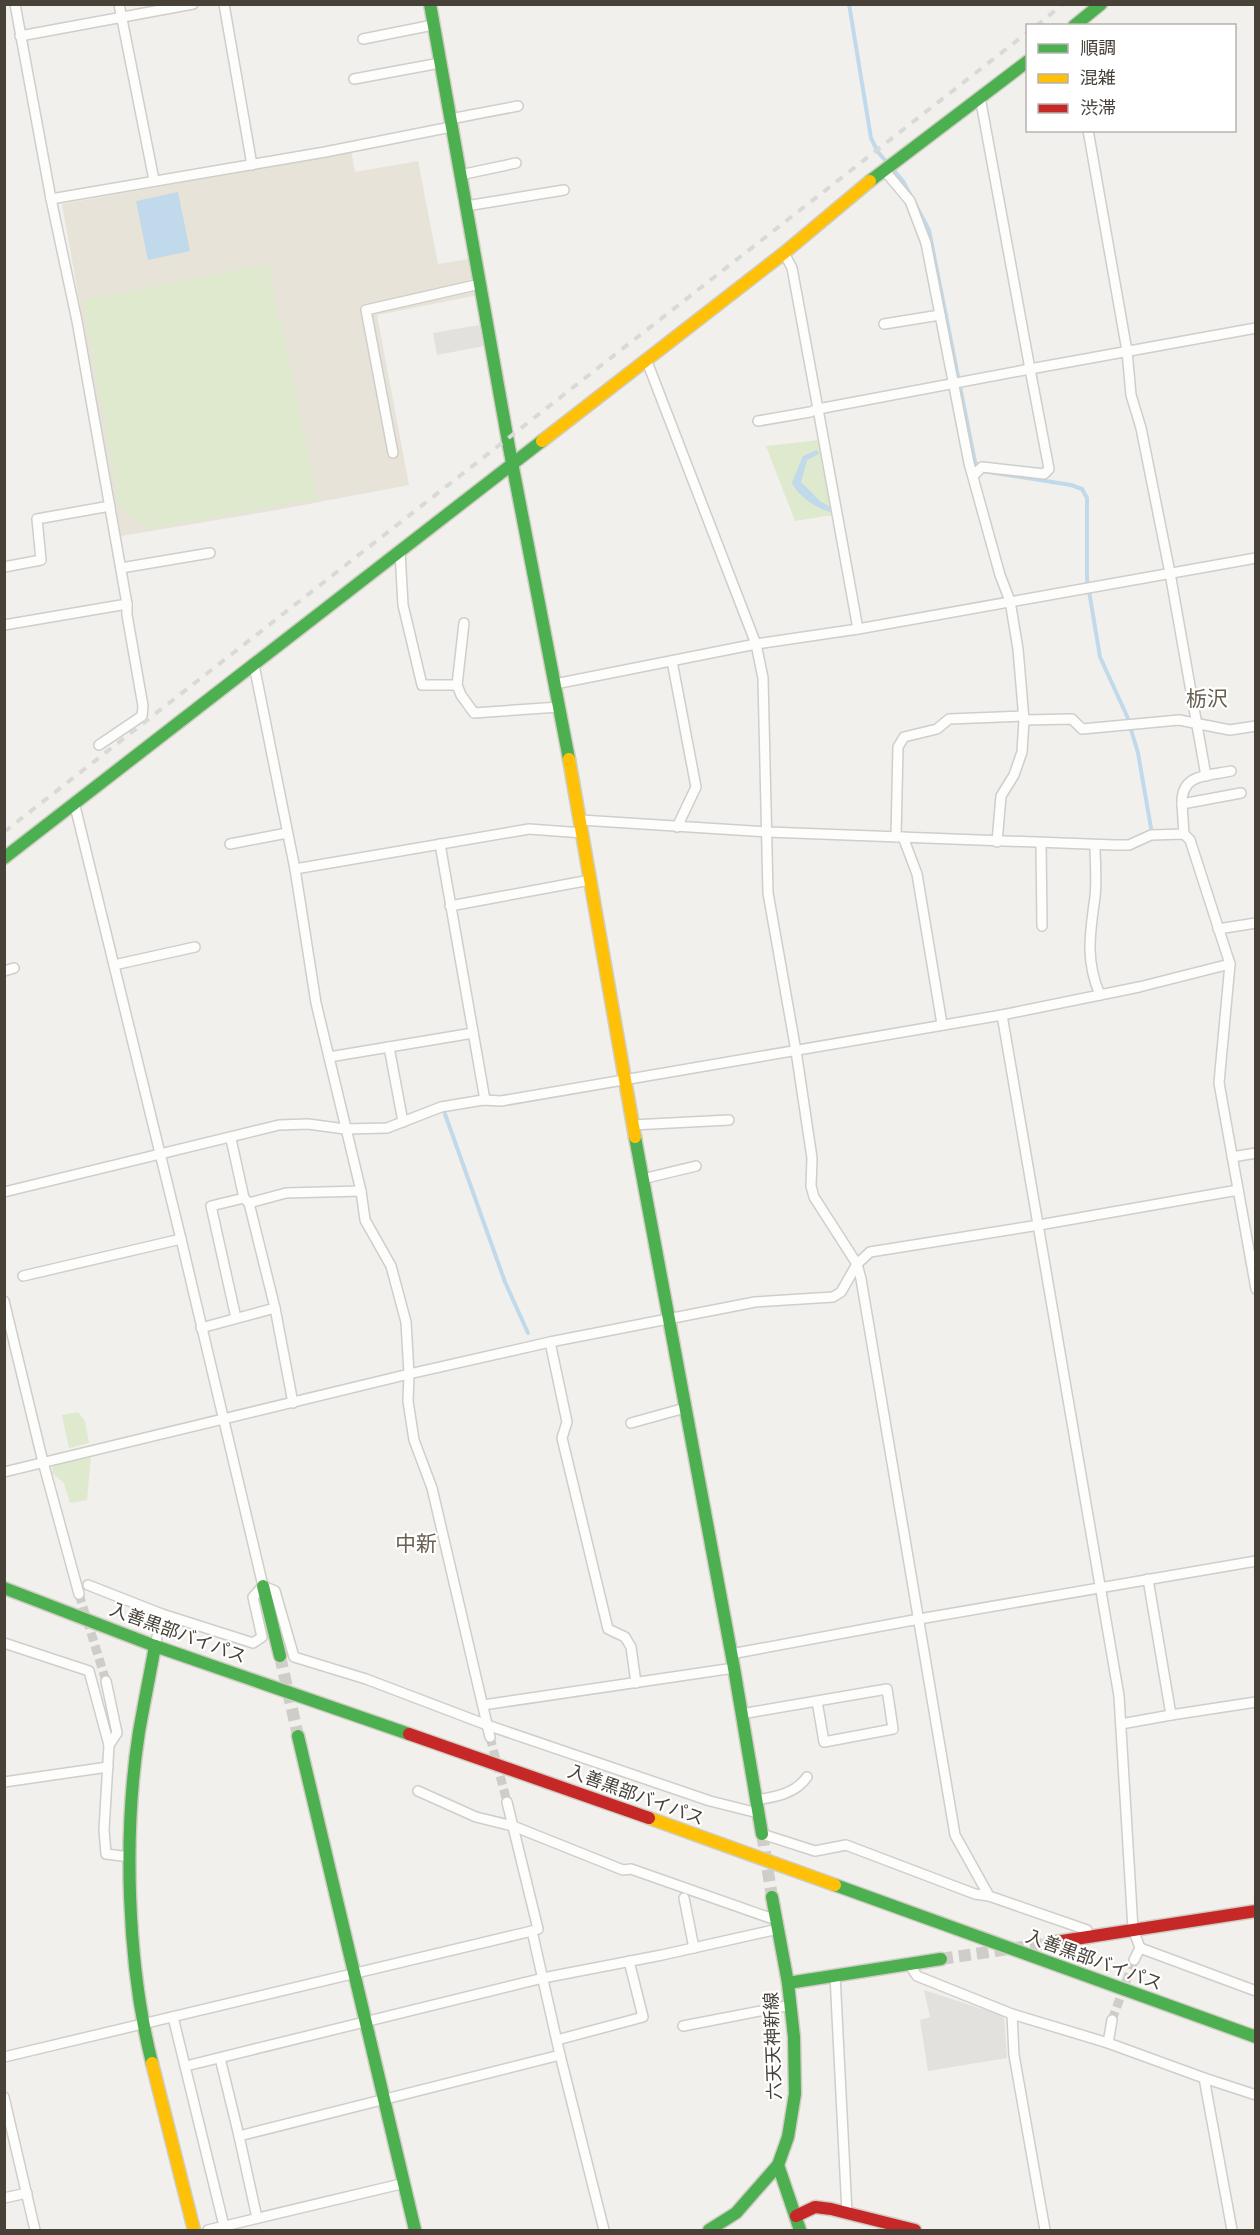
<svg xmlns="http://www.w3.org/2000/svg" width="1260" height="2235" viewBox="0 0 1260 2235" font-family="'Open Sans','Noto Sans JP',sans-serif">
<style>
.education{fill:#e7e3d8}
.green{fill:#dee9ce}
.parking{fill:#e3e1dd}
.water{fill:#c0d9eb}
.lines{fill:none;stroke-linecap:round;stroke-linejoin:round}
.stream{stroke:#c0d9eb;stroke-width:4}
.street-tunnel{stroke:#cfcdc8;stroke-width:9;stroke-dasharray:9 4.5;stroke-linecap:butt}
.secondary-tunnel{stroke:#cfcdc8;stroke-width:12;stroke-dasharray:12 6;stroke-linecap:butt}
.street-casing{stroke:#cfceca;stroke-width:12}
.fast-casing{stroke:#d0cdc3;stroke-width:15}
.slow-casing{stroke:#d0cdc3;stroke-width:15}
.jam-casing{stroke:#d0cdc3;stroke-width:15}
.street{stroke:#fdfdfc;stroke-width:9}
.fast{stroke:#4caf50;stroke-width:12}
.slow{stroke:#ffc107;stroke-width:12}
.jam{stroke:#c62828;stroke-width:12}
.rail{stroke:#d9d9d8;stroke-width:4;stroke-dasharray:8 8;stroke-linecap:butt}
.labels{text-anchor:middle;stroke-width:4.5;stroke-linejoin:round;paint-order:stroke}
.street-label{font-size:18px;fill:#474138;stroke:#fff}
.quarter-label{font-size:21px;fill:#696050;stroke:#fff}
</style>
<rect width="100%" height="100%" fill="#f1f0ec"/>
<path class="education" d="M351 150 355 172 418 161 438 264 468 259 474 296 377 315 409 485 277 510 121 536 62 204 298 162Z"/>
<g class="green">
<path d="M268 264 318 499 150 529 119 506 83 300Z"/>
<path d="M819 440 833 515 795 521 766 446Z"/>
<path d="M78 1412 85 1421 89 1443 69 1448 62 1415Z"/>
<path d="M91 1455 87 1500 70 1503 64 1483 52 1473 53 1465Z"/>
</g>
<g class="parking">
<path d="M479 325 484 346 437 355 433 333Z"/>
<path d="M924 1990 1004 2016 1007 2058 928 2071 920 2020 930 2017Z"/>
</g>
<g class="water">
<path d="M178 192 190 251 148 260 136 201Z"/>
<path d="M817 450 819 454 807 460 801 482 820 501 830 507V512C816 508 798 496 792 483L803 456Z"/>
</g>
<g class="lines">
<g class="stream">
<path d="M849 4 871 138 878 152 903 181 929 230 975 462 982 471 1071 485 1082 489 1087 498V579L1100 657 1127 716 1138 753 1151 828"/>
<path d="M445 1114 505 1282 528 1333"/>
</g>
<g class="street-tunnel">
<path d="M79 1594 106 1681"/>
<path d="M490 1737 507 1802"/>
<path d="M1112 2020 1134 1960"/>
</g>
<g class="secondary-tunnel">
<path d="M280 1656 298 1736"/>
<path d="M762 1834 772 1897"/>
<path d="M941 1959 1049 1943"/>
</g>
<defs>
<g id="street">
<path d="M119 4 154 180"/>
<path d="M224 4 252 165"/>
<path d="M20 36 193 4"/>
<path d="M363 39 433 25"/>
<path d="M354 79 440 63"/>
<path d="M980 97 1030 369 1256 328"/>
<path d="M450 119 518 106"/>
<path d="M1088 130 1127 351 1131 395 1141 428 1170 573 1206 776"/>
<path d="M884 170 910 201 926 243 969 463 1000 575 1010 601 1018 649 1024 720 1022 752 1014 775 1001 796 997 842"/>
<path d="M460 175 516 163"/>
<path d="M51 199 325 152 451 127"/>
<path d="M466 206 564 190"/>
<path d="M884 324 940 315"/>
<path d="M646 359 756 644 763 678 768 893 796 1051 812 1158 811 1186 814 1197 857 1264 861 1279 955 1835 989 1896 1087 1930 1089 1938"/>
<path d="M758 421 810 412 818 409 792 268 784 253"/>
<path d="M393 453 366 310 480 284"/>
<path d="M400 551 403 605 422 685H457L461 695 474 713 559 707"/>
<path d="M4 567 41 560 37 519 110 506"/>
<path d="M121 568 210 553"/>
<path d="M4 625 127 604 77 321 51 199 15 4"/>
<path d="M858 629 818 409 1030 369 1049 469 1044 474 982 467 973 476"/>
<path d="M672 661 696 787 677 827"/>
<path d="M254 665 295 869 316 1003 361 1191 365 1220 391 1266 406 1322 409 1374 408 1401 414 1440 432 1488 490 1737"/>
<path d="M555 684 756 644 858 629 1256 558"/>
<path d="M457 685 464 623"/>
<path d="M1024 720 1072 719 1082 729 1179 720 1230 730 1256 726"/>
<path d="M99 745 142 716 143 706 127 615V604"/>
<path d="M74 802 181 1239 263 1586"/>
<path d="M1182 804C1181 773 1208 776 1231 771"/>
<path d="M581 820 768 832 1114 845H1129L1151 835 1184 834 1190 840 1230 964 1219 1083 1256 1289"/>
<path d="M1184 834 1182 804 1241 793"/>
<path d="M896 837 898 747 904 737 937 729 949 719 1023 716"/>
<path d="M903 837 917 874 942 1024"/>
<path d="M1041 843 1042 926"/>
<path d="M230 844 287 833"/>
<path d="M440 844 485 1100"/>
<path d="M1095 845C1095 862 1097 880 1095 897 1090 933 1085 960 1100 995"/>
<path d="M295 869 529 829 583 833"/>
<path d="M450 906 590 880"/>
<path d="M1218 929 1256 923"/>
<path d="M114 965 195 947"/>
<path d="M4 971 14 968"/>
<path d="M1002 1015 1139 987 1230 964"/>
<path d="M389 1047 403 1122"/>
<path d="M329 1057 473 1033"/>
<path d="M632 1125 729 1120"/>
<path d="M231 1139 244 1198 249 1203 286 1193 361 1191"/>
<path d="M1232 1157 1256 1153"/>
<path d="M642 1179 696 1166"/>
<path d="M4 1192 279 1125 308 1124 345 1129 387 1128 441 1107 483 1100 501 1101 1002 1015 1119 1696 1133 1929 1140 1948 1134 1960"/>
<path d="M23 1276 181 1239"/>
<path d="M4 1301 43 1462 79 1594"/>
<path d="M275 1308 293 1403"/>
<path d="M236 1318 211 1206 244 1198"/>
<path d="M201 1328 275 1308 249 1203"/>
<path d="M550 1342 567 1422 562 1438 608 1629 625 1637 631 1647 636 1683"/>
<path d="M631 1423 685 1408"/>
<path d="M4 1472 409 1374 550 1342 755 1302 833 1297 841 1292 857 1264 870 1252 1039 1225 1238 1190"/>
<path d="M1148 1579 1171 1715 1256 1702"/>
<path d="M88 1585 162 1614"/>
<path d="M263 1586 275 1591 294 1657 366 1679 487 1725 710 1801 758 1813"/>
<path d="M4 1643 89 1671 109 1745 104 1830 106 1854 130 1857"/>
<path d="M155 1646 162 1614 253 1643 262 1637 253 1597 263 1586"/>
<path d="M731 1654 919 1619 1256 1561"/>
<path d="M106 1681 117 1733 109 1745"/>
<path d="M483 1705 734 1668"/>
<path d="M741 1714 887 1689 893 1729 824 1742 817 1701"/>
<path d="M1121 1724 1171 1715"/>
<path d="M4 1782 108 1767"/>
<path d="M418 1791 476 1817 513 1826 623 1870 631 1869 776 1920"/>
<path d="M756 1800C775 1797 795 1794 807 1777"/>
<path d="M762 1834 815 1851 846 1845 975 1894 989 1896"/>
<path d="M684 1898 694 1948"/>
<path d="M1140 1948 1256 1991"/>
<path d="M909 1964 917 1976 1012 2014 1108 2043"/>
<path d="M835 1975 847 2213"/>
<path d="M1012 2014 1014 2055 1045 2230"/>
<path d="M173 2017 224 2226"/>
<path d="M1112 2020 1108 2043 1204 2078 1232 2230"/>
<path d="M683 2026 791 2005"/>
<path d="M557 2040 643 2017 629 1961"/>
<path d="M560 2055 604 2230"/>
<path d="M4 2057 532 1931"/>
<path d="M220 2058 239 2136"/>
<path d="M186 2066 543 1978 662 1955 778 1929"/>
<path d="M1204 2078 1256 2095"/>
<path d="M4 2097 35 2230"/>
<path d="M4 2198 27 2193"/>
<path d="M257 2218 239 2136 560 2055 532 1931 538 1929 507 1802"/>
<path d="M208 2230 405 2183"/>
</g>
<g id="fast">
<path d="M430 4 509 447 569 759"/>
<path d="M1074 26 1101 4"/>
<path d="M870 181 1028 61"/>
<path d="M4 858 542 441"/>
<path d="M635 1137 734 1668 762 1834"/>
<path d="M263 1586 280 1656"/>
<path d="M4 1588 155 1646 409 1734"/>
<path d="M298 1736 415 2230"/>
<path d="M835 1885 1256 2037"/>
<path d="M788 1983 941 1959"/>
<path d="M152 2063C127 1963 123 1834 139 1732 144 1703 150 1674 155 1646"/>
<path d="M778 2165 800 2230"/>
<path d="M709 2230 736 2213 778 2165 788 2137 795 2094 794 2037 788 1983 772 1897"/>
</g>
<g id="slow">
<path d="M542 441 784 253 870 181"/>
<path d="M569 759 635 1137"/>
<path d="M649 1818 835 1885"/>
<path d="M152 2063 194 2230"/>
</g>
<g id="jam">
<path d="M409 1734 649 1818"/>
<path d="M1049 1943 1256 1911"/>
<path d="M796 2216 815 2207 831 2209 915 2230"/>
</g>
</defs>
<use href="#street" class="street-casing"/>
<use href="#fast" class="fast-casing"/>
<use href="#slow" class="slow-casing"/>
<use href="#jam" class="jam-casing"/>
<use href="#street" class="street"/>
<use href="#fast" class="fast"/>
<use href="#slow" class="slow"/>
<use href="#jam" class="jam"/>
<g class="rail">
<path d="M1036 26 1063 4"/>
<path d="M4 832 1028 32"/>
</g>
</g>
<g class="labels">
<g class="street-label">
<text transform="translate(178 1633) rotate(20)" y="6">入善黒部バイパス</text>
<text transform="translate(636 1795) rotate(20)" y="6">入善黒部バイパス</text>
<text transform="translate(1094 1960) rotate(20)" y="6">入善黒部バイパス</text>
<text transform="translate(773 2046) rotate(-92)" y="6">六天天神新線</text>
</g>
<g class="quarter-label">
<text x="1207" y="706">栃沢</text>
<text x="416" y="1551">中新</text>
</g>
</g>
<rect width="1260" height="2235" fill="none" stroke="#474138" stroke-width="12"/>
<rect x="1026" y="24" width="210" height="108" fill="#ffffff" stroke="#b5b3af" stroke-width="1.5"/>
<rect x="1038" y="44" width="30" height="9" fill="#4caf50" stroke="#b5b3af" stroke-width="1.5"/>
<text x="1080" y="54" font-size="18" fill="#474138">順調</text>
<rect x="1038" y="74" width="30" height="9" fill="#ffc107" stroke="#b5b3af" stroke-width="1.5"/>
<text x="1080" y="84" font-size="18" fill="#474138">混雑</text>
<rect x="1038" y="104" width="30" height="9" fill="#c62828" stroke="#b5b3af" stroke-width="1.5"/>
<text x="1080" y="114" font-size="18" fill="#474138">渋滞</text>
</svg>
